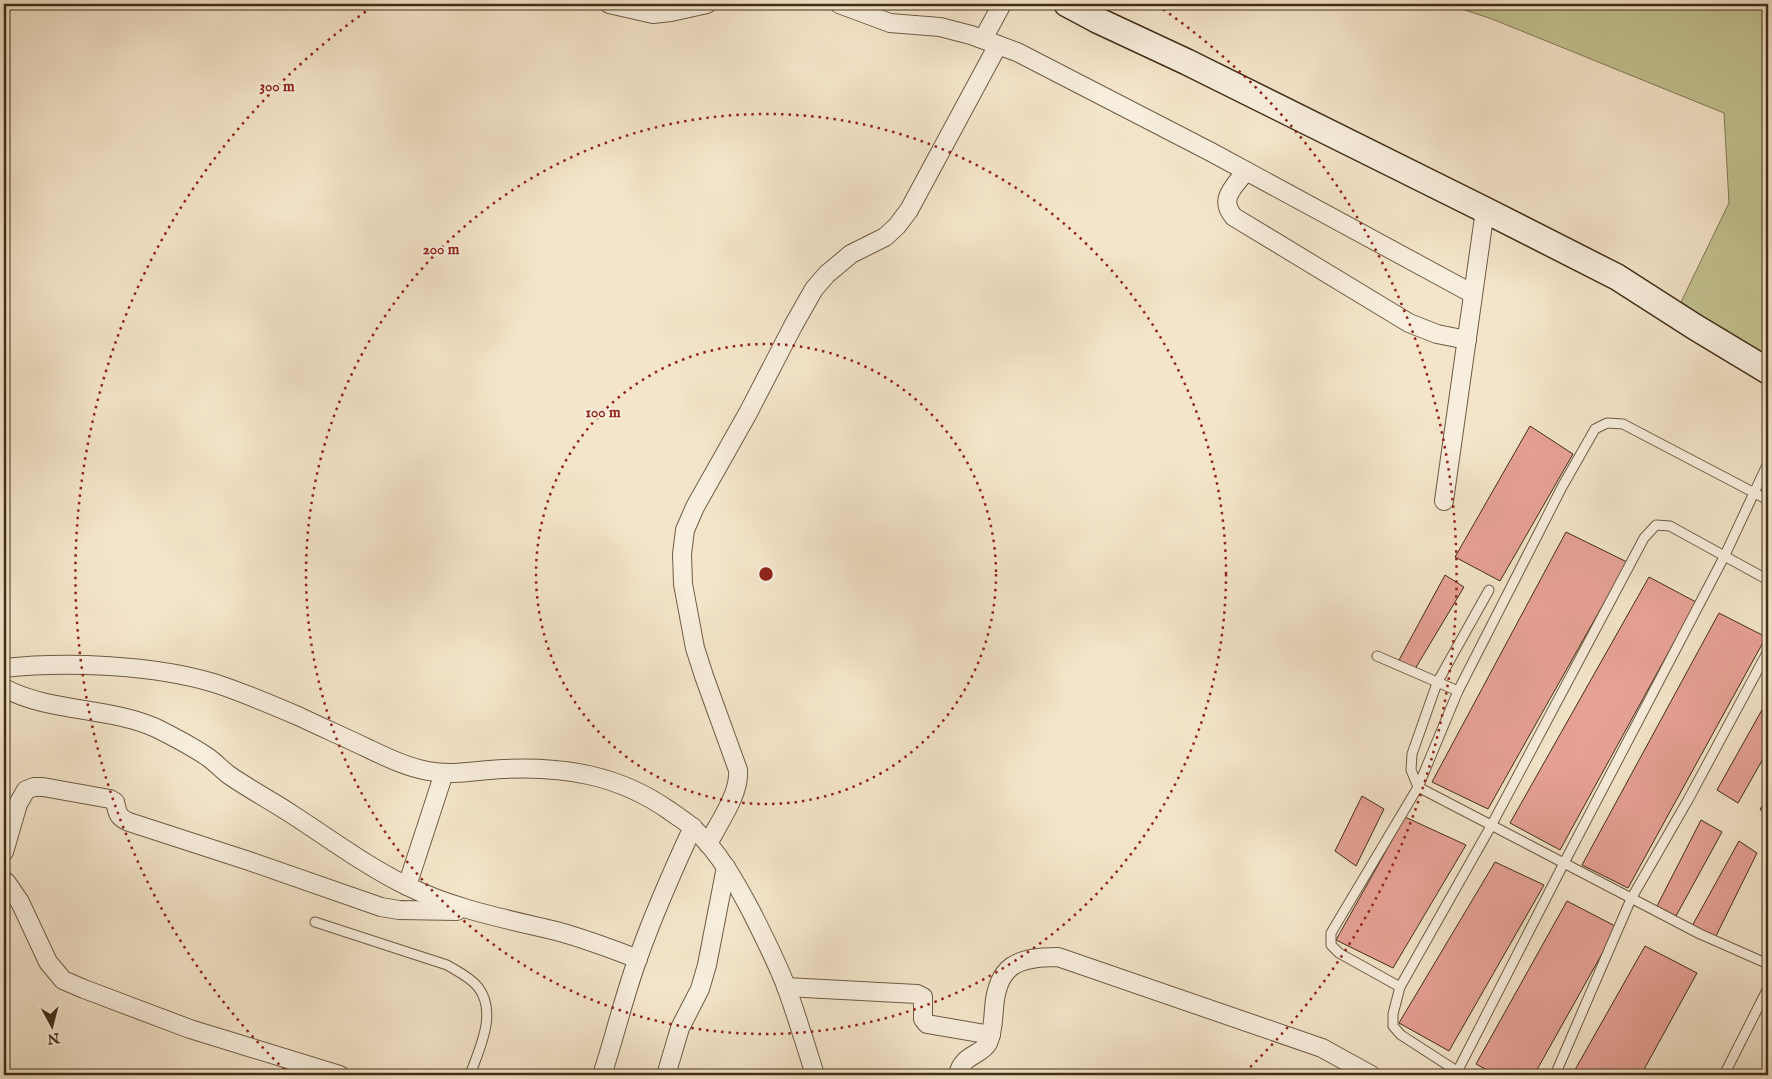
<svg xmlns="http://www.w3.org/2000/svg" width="1772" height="1079" viewBox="0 0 1772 1079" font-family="'IM FELL English',serif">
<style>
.green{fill:#c3c291;stroke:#827855}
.building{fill:#e7a296;stroke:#412e19}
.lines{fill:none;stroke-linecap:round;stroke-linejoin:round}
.service-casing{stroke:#6e5c45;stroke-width:11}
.minor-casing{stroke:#6e5c45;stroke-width:20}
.secondary-casing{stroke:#412e19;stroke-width:28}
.service{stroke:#f8eedd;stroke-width:9}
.minor{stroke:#f8eedd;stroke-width:18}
.secondary{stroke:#f8eedd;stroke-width:25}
.ring{fill:none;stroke:#8f2418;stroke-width:2.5;stroke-dasharray:2.5 5}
.centre{fill:#8f2418;stroke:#f8eedd;stroke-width:2.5}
.ring-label{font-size:15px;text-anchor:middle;font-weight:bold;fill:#8f2418;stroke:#f8eedd;stroke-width:4;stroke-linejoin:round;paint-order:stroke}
</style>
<rect width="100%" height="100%" fill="#f4e5ca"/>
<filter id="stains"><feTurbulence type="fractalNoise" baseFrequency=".004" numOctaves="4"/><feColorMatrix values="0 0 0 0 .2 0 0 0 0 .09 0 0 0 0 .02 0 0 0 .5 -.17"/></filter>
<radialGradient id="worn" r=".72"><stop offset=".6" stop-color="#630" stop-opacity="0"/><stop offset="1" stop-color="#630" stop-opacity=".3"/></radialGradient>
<path class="green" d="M1447 4H1768V363L1681 302 1729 203 1724 113 1492 19Z"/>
<g class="building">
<path d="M1530 426 1573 454 1500 581 1455 557Z"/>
<path d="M1566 532 1627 562 1488 809 1432 782Z"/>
<path d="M1445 575 1464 587 1415 669 1399 660Z"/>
<path d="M1649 577 1696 602 1560 850 1510 823Z"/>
<path d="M1719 613 1766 637 1628 888 1582 865Z"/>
<path d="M1763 708 1768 711V750L1738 803 1717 790Z"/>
<path d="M1362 796 1384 809 1356 866 1335 851Z"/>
<path d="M1768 798V818L1760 809Z"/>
<path d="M1405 817 1466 845 1393 968 1336 940Z"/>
<path d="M1701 820 1722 832 1676 916 1657 906Z"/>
<path d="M1739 841 1757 853 1715 938 1692 926Z"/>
<path d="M1495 862 1544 885 1449 1051 1399 1023Z"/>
<path d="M1567 901 1617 927 1534 1075H1496L1476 1064Z"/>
<path d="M1645 946 1697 973 1641 1075H1572Z"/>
</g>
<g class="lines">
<defs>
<g id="service">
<path d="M1489 590 1437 683 1412 754 1411 770 1418 787 1700 934 1768 964"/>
<path d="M1377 656 1458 691"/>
<path d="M315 922 447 965C457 971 470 977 478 987 498 1013 479 1049 470 1075"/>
<path d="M1400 987 1491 826 1644 538 1656 525 1670 526 1768 580"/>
<path d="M1457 1072 1564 863 1724 557 1768 463"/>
<path d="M1463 1075 1401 1035 1393 1026V1014L1400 987 1339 953 1331 945V933L1418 787 1458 691 1562 487 1595 429 1607 423 1623 424 1768 500"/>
<path d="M1555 1075 1631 899 1688 800 1768 651"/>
<path d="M1724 1075 1768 988"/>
</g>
<g id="minor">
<path d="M609 4 653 14 671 12 707 4"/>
<path d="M839 4 890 23 940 27 971 35 1017 52 1211 152 1473 294"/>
<path d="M983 39 1002 4"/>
<path d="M1246 171C1234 187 1218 199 1234 217L1409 323 1437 334 1467 340"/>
<path d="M1444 501 1485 210"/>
<path d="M4 668C66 661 154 665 214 683 242 692 270 704 298 716 321 727 344 737 367 748 386 757 406 767 428 771 453 776 477 770 503 769 564 766 619 775 670 811 678 817 687 822 694 829 719 852 735 881 751 911 764 937 777 962 787 989 797 1017 806 1046 815 1075"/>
<path d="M4 688C48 712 109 707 156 728 174 737 192 746 209 758 216 763 222 770 229 775 249 789 272 801 293 815 330 839 365 865 405 885 451 908 501 918 552 930 581 937 609 948 638 959"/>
<path d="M708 844C719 822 740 794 738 770L704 676 695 648 683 584 682 554 685 530 695 507 748 413 793 326 814 289 827 274 851 254 885 237 897 226 909 210 998 45"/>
<path d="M4 852 18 804 26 790 34 787H43L110 799 115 802C118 813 117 817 129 822L249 861 381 907 399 910 457 911"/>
<path d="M4 880 7 883 20 902 48 962 63 980 84 989 190 1029 340 1075"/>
<path d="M407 886 444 773"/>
<path d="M786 987 917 994 923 997V1019L927 1024 991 1035"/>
<path d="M602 1075C615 1036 624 996 638 958 654 913 673 870 693 827"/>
<path d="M666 1075 680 1028 700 989 707 965 726 867"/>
<path d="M958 1075C962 1054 981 1056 988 1043 993 1032 993 1020 994 1009 997 965 1017 957 1058 957L1322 1048 1371 1075"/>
</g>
<path id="secondary" d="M1067 4 1097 20 1187 62 1485 210 1617 277 1695 327 1768 371"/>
</defs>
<use href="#service" class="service-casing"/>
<use href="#minor" class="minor-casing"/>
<use href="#secondary" class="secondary-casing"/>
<use href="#service" class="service"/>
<use href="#minor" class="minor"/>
<use href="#secondary" class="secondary"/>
</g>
<g class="ring">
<circle cx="766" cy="574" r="230"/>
<circle cx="766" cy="574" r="460"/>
<path d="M290 1075A691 691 0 0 1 375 5M1157 5A691 691 0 0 1 1242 1075"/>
</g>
<circle cx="766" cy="574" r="8" class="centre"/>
<g class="ring-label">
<text x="277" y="91">300 m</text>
<text x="441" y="254">200 m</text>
<text x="603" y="417">100 m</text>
</g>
<rect width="1772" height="1079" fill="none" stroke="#f4e5ca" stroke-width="20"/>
<rect x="5" y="5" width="1762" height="1069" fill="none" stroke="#412e19" stroke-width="2.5"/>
<rect x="10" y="10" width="1752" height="1059" fill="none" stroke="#412e19"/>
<g transform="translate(52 1026) rotate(173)" stroke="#f8eedd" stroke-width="4" paint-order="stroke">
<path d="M0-4L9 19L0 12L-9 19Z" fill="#412e19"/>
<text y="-8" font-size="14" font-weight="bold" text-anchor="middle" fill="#412e19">N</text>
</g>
<rect width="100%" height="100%" filter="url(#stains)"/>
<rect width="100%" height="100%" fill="url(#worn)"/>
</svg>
